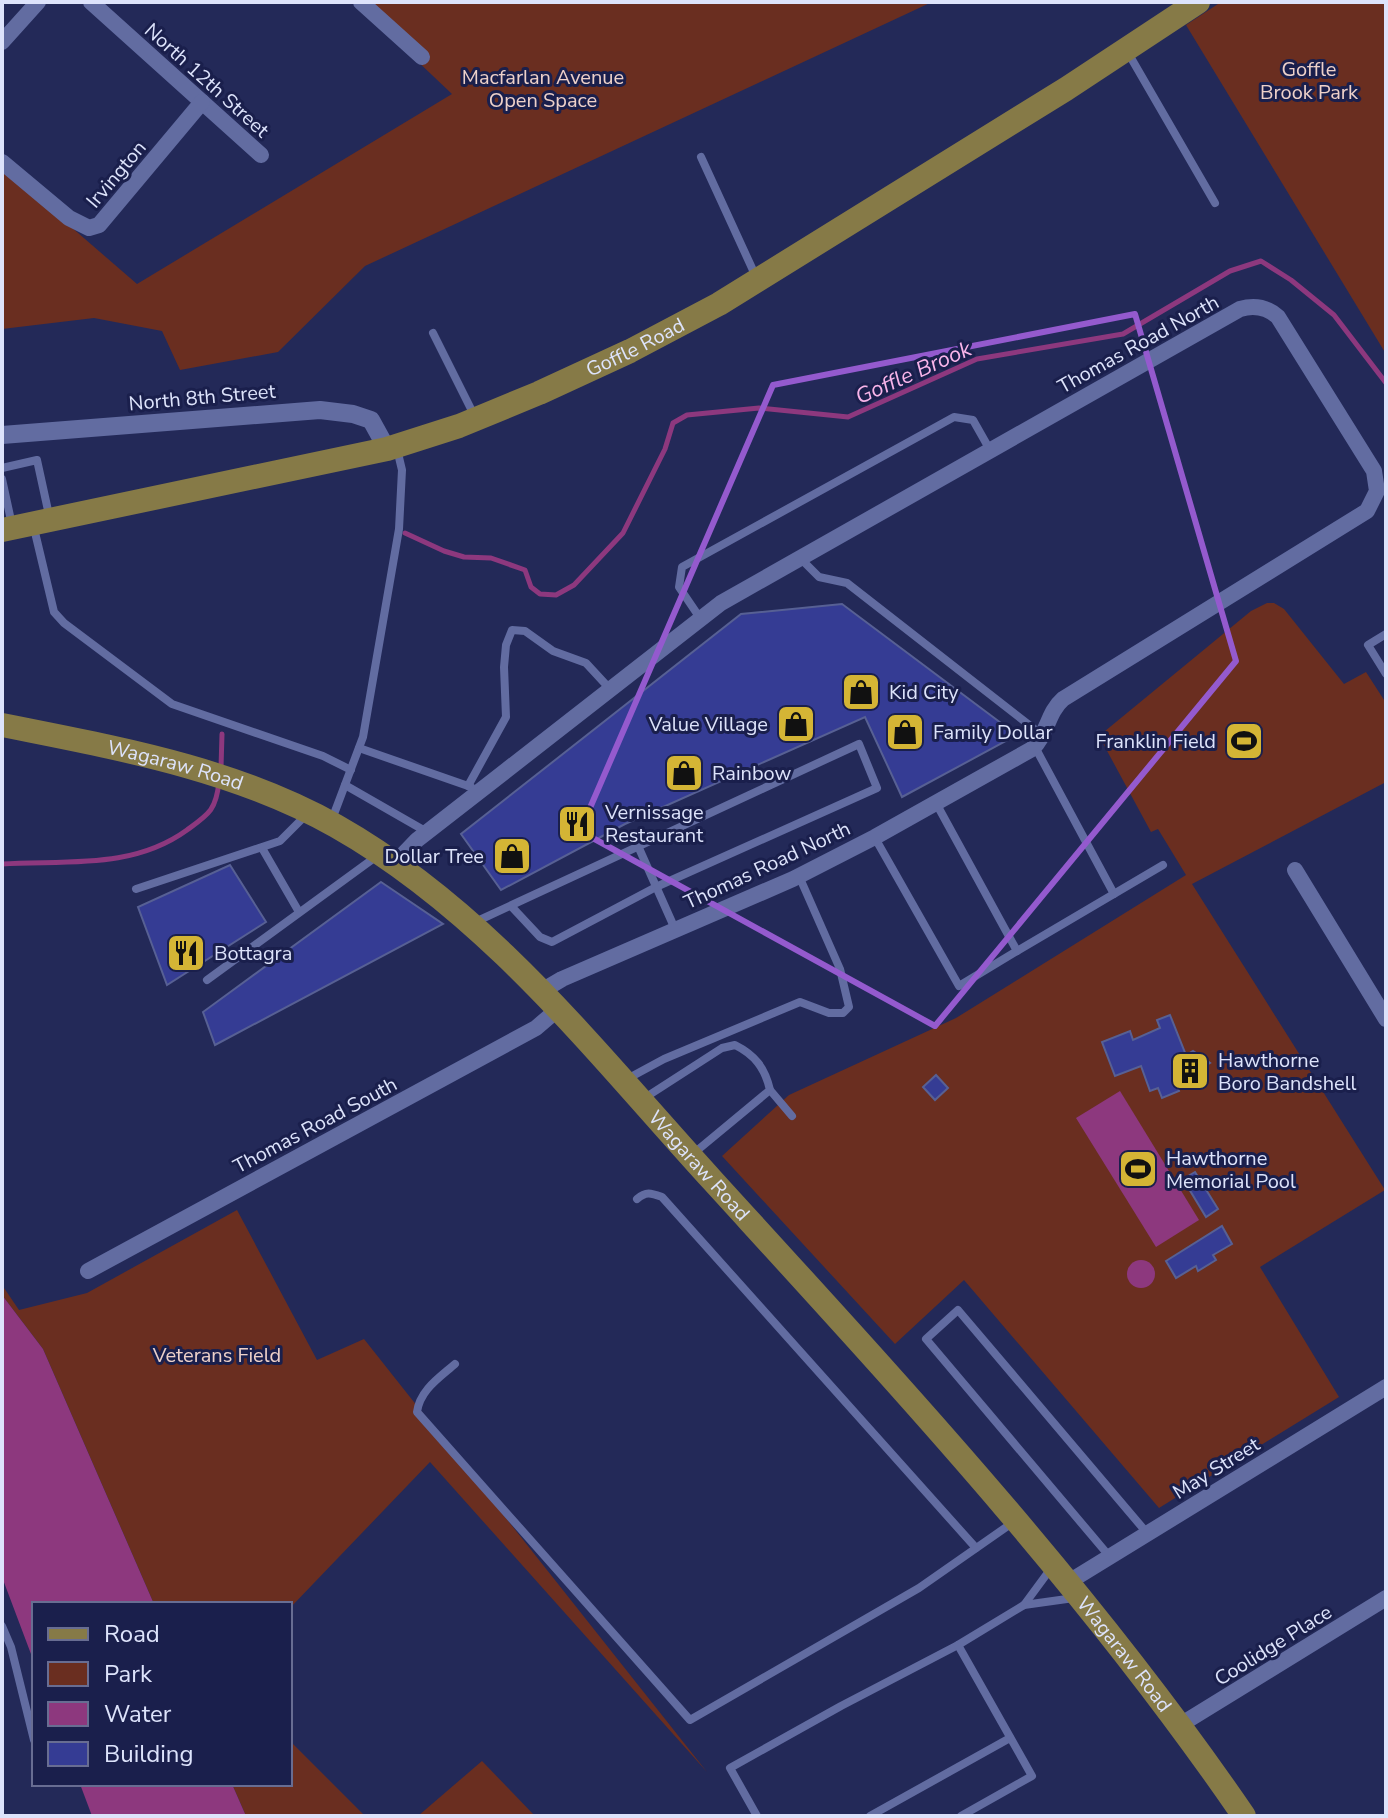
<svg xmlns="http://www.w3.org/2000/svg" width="1388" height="1818" viewBox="0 0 1388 1818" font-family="'Nunito Sans',sans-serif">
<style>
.green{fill:#6a2e20}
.water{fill:#8d387e}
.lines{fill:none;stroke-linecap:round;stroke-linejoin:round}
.stream{stroke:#8d387e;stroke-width:5}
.building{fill:#353c94;stroke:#576094;stroke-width:2}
.service{stroke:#626ca1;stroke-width:8}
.minor{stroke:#626ca1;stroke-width:16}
.tertiary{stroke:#626ca1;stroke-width:18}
.primary{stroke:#867a47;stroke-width:24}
.marked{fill:none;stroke:#945ace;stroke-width:6;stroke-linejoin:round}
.labels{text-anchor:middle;stroke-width:6;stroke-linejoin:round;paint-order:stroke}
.park-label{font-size:20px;fill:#eed1c9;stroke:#1a1f4c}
.street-label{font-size:20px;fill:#dde3fb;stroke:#1a1f4c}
.poi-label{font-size:20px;fill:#dde3fb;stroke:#1a1f4c;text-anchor:start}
.water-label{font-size:22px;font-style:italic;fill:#f8b4e9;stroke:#1a1f4c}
</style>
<rect width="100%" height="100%" fill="#232958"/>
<g class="green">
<path d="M355 2H932L365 266 278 352 180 370 162 331 94 318 2 329 3 168 137 284 452 94Z"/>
<path d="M1221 2H1386V354L1186 25Z"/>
<path d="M1267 603H1274L1284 609 1344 684 1366 672 1386 703V782L1192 884 1385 1190 1260 1267 1339 1397 1159 1508 964 1280 895 1344 722 1156 789 1095 956 1018 1186 875 1158 829 1151 832 1099 736 1251 611Z"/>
<path d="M237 1210 317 1360 364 1339 707 1772 430 1462 290 1608V1604H154L43 1349 2 1295V1285L19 1310 87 1293Z"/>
<path d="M290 1741 365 1816H246L232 1784H290Z"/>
<path d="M482 1761 535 1816H418Z"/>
</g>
<g class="water">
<path d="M1120 1091 1199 1220 1156 1247 1076 1118Z"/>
<circle cx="1141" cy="1274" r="14"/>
<path d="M2 1295 43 1349 154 1604H34V1662L2 1577Z"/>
<path d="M80 1784H232L246 1816H92Z"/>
</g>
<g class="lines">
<g class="stream">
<path d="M405 533 444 551 464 557 491 558 525 570 531 587 540 594 556 595 574 585 623 533 665 449 673 423 687 415 759 408 848 417 977 359 1123 334 1230 271 1261 261 1291 280 1334 315 1386 383"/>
<path d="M221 768 222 734"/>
<path d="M2 864C65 860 132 870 187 830 209 814 216 810 219 782"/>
</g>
</g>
<g class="building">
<path d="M842 604 1017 735 902 797 865 717 625 824 501 890 461 834 741 614Z"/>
<path d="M230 865 266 922 167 985 138 907Z"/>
<path d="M381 882 443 924 215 1045 203 1012Z"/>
<path d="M1170 1015 1186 1055 1193 1051 1210 1063 1176 1083 1179 1091 1162 1098 1158 1088 1150 1091 1141 1066 1115 1076 1102 1042 1130 1031 1133 1040 1160 1028 1157 1020Z"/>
<path d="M936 1075 948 1088 935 1100 923 1087Z"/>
<path d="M1195 1172 1218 1209 1206 1217 1183 1179Z"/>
<path d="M1222 1226 1232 1244 1213 1255 1216 1260 1198 1271 1196 1266 1176 1278 1166 1261Z"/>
</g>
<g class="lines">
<g class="service">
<path d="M1127 51 1215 203"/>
<path d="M701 157 757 279"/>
<path d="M433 333 474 415"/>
<path d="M2 468 37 460 49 515"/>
<path d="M2 479 12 525"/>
<path d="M33 524 54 612 64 623 172 704 323 756 351 770"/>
<path d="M800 558 819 577 847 583 1042 735"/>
<path d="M700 618 679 587 682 567 954 417 973 420 990 450"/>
<path d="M1386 634 1368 645 1386 674"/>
<path d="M1035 747 1114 894"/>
<path d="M359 748 471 787"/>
<path d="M345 785 427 832"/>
<path d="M468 786 506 717 504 667 506 645 512 630 525 631 553 651 586 663 610 689"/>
<path d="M331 822 363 737 399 529 402 470 397 449"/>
<path d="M875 838 959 986 1017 951 936 803"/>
<path d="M638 846 675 929"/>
<path d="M262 848 299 912"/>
<path d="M136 889 280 841 306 815"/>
<path d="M473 923 859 744 877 788 656 887 552 942 540 937 511 906"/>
<path d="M1017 951 1163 865"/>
<path d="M207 980 377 856"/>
<path d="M627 1079 664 1059 800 1002 829 1013H843L849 1007 840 969 799 876"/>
<path d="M770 1090 792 1116"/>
<path d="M643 1099 722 1048 735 1045C755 1055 765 1068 770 1090L694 1153"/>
<path d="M637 1199C646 1191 651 1193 662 1197L976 1548"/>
<path d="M455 1364C439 1378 420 1390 417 1412L690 1720 919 1588 1015 1521"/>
<path d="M1110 1557 926 1339 958 1310 1147 1533"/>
<path d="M1024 1605 1052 1567"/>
<path d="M2 1626 11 1647 34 1740"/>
<path d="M757 1816 730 1768 841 1706 958 1645"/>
<path d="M870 1816 1010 1738"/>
<path d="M961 1816 1032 1776 958 1645 1024 1605 1074 1598"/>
</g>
<g class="minor">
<path d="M91 2 261 155"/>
<path d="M361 2 422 57"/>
<path d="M2 42 38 2"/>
<path d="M2 162 69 218 89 228 99 225 202 102"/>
<path d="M395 863 417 840 721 603 1240 309C1254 305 1267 307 1278 317L1374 471 1377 491 1367 511 1063 699C1047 713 1048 734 1032 749L875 837 793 879 562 979 540 992"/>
<path d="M1295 870 1386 1019"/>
<path d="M88 1271 536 1028 557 1010"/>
<path d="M1067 1583 1386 1387"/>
<path d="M1180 1725 1386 1598"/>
</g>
<path class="tertiary" d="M2 435 320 410 353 414 371 420 387 449"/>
<g class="primary">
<path id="s1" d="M2 530 387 449 459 426 539 393 630 351 719 304 1066 89 1198 2"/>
<path id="s2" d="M2 725C116 748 233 768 336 826 488 912 597 1054 713 1181 899 1385 1088 1588 1244 1816"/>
</g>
</g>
<path class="marked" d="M1135 314 1236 661 935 1026 580 831 773 385Z"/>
<defs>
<symbol id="shop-square" viewBox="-11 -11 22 22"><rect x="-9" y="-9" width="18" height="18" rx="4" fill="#d4b535" stroke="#1a1f4c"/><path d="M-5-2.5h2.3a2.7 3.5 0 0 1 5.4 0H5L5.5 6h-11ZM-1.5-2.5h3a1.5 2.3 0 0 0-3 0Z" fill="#111"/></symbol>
<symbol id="stadium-square" viewBox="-11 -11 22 22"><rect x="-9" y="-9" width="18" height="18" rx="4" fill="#d4b535" stroke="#1a1f4c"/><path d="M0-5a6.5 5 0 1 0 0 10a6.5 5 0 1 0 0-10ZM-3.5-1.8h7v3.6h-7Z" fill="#111"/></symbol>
<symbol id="restaurant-square" viewBox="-11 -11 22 22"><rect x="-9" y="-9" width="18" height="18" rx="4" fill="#d4b535" stroke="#1a1f4c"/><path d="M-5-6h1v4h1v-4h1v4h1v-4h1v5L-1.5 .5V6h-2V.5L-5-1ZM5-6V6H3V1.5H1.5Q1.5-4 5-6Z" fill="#111"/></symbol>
<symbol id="building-square" viewBox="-11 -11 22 22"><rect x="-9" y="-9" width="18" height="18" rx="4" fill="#d4b535" stroke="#1a1f4c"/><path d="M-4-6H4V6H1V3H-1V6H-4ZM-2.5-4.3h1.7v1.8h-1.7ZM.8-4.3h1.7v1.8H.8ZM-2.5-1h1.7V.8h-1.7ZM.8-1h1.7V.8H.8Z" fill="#111"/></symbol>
</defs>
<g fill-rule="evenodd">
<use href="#shop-square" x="839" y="670" width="44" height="44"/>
<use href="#shop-square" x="774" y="702" width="44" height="44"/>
<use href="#shop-square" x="883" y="710" width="44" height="44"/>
<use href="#stadium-square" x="1222" y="719" width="44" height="44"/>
<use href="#shop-square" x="662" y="751" width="44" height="44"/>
<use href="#restaurant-square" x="555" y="802" width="44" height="44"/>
<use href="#shop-square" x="490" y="834" width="44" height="44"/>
<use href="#restaurant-square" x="164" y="931" width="44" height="44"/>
<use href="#building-square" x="1168" y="1049" width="44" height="44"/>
<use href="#stadium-square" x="1116" y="1147" width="44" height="44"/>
</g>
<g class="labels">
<g class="park-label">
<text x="1309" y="76">Goffle<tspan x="1309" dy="23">Brook Park</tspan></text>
<text x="543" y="84">Macfarlan Avenue<tspan x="543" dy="23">Open Space</tspan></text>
<text x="217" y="1362">Veterans Field</text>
</g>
<g class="street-label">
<text transform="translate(207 80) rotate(42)" y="7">North 12th Street</text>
<text transform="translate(116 174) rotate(-50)" y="7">Irvington</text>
<text transform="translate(1138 344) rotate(-29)" y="7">Thomas Road North</text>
<text dy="7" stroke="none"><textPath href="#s1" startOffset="662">Goffle Road</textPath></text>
<text transform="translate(202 397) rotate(-5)" y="7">North 8th Street</text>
<text dy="7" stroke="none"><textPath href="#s2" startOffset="178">Wagaraw Road</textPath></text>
<text transform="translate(767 865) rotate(-25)" y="7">Thomas Road North</text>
<text transform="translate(315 1125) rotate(-28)" y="7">Thomas Road South</text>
<text dy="7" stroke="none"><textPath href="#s2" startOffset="850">Wagaraw Road</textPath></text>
<text transform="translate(1216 1468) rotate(-32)" y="7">May Street</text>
<text transform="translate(1273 1645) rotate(-32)" y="7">Coolidge Place</text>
<text dy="7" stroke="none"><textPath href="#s2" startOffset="1498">Wagaraw Road</textPath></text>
</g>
<g class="poi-label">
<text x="889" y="699">Kid City</text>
<text x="768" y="731" text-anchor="end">Value Village</text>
<text x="933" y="739">Family Dollar</text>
<text x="1216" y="748" text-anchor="end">Franklin Field</text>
<text x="712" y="780">Rainbow</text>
<text x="605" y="819">Vernissage<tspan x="605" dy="23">Restaurant</tspan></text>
<text x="484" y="863" text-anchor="end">Dollar Tree</text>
<text x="214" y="960">Bottagra</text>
<text x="1218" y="1067">Hawthorne<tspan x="1218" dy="23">Boro Bandshell</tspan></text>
<text x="1166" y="1165">Hawthorne<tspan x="1166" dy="23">Memorial Pool</tspan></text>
</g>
<g class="water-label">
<text transform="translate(913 372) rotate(-24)" y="8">Goffle Brook</text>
</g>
</g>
<rect width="1388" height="1818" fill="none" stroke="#dde3fb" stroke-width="8"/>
<rect x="32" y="1602" width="260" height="184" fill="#1a1f4c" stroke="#686d92" stroke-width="2"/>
<rect x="48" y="1628" width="40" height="12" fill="#867a47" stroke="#686d92" stroke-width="2"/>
<text x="104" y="1642" font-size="24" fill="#dde3fb">Road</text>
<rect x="48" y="1662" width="40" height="24" fill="#6a2e20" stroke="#686d92" stroke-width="2"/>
<text x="104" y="1682" font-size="24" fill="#dde3fb">Park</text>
<rect x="48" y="1702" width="40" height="24" fill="#8d387e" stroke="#686d92" stroke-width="2"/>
<text x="104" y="1722" font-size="24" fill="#dde3fb">Water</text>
<rect x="48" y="1742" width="40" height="24" fill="#353c94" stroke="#686d92" stroke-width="2"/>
<text x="104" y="1762" font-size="24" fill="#dde3fb">Building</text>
</svg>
